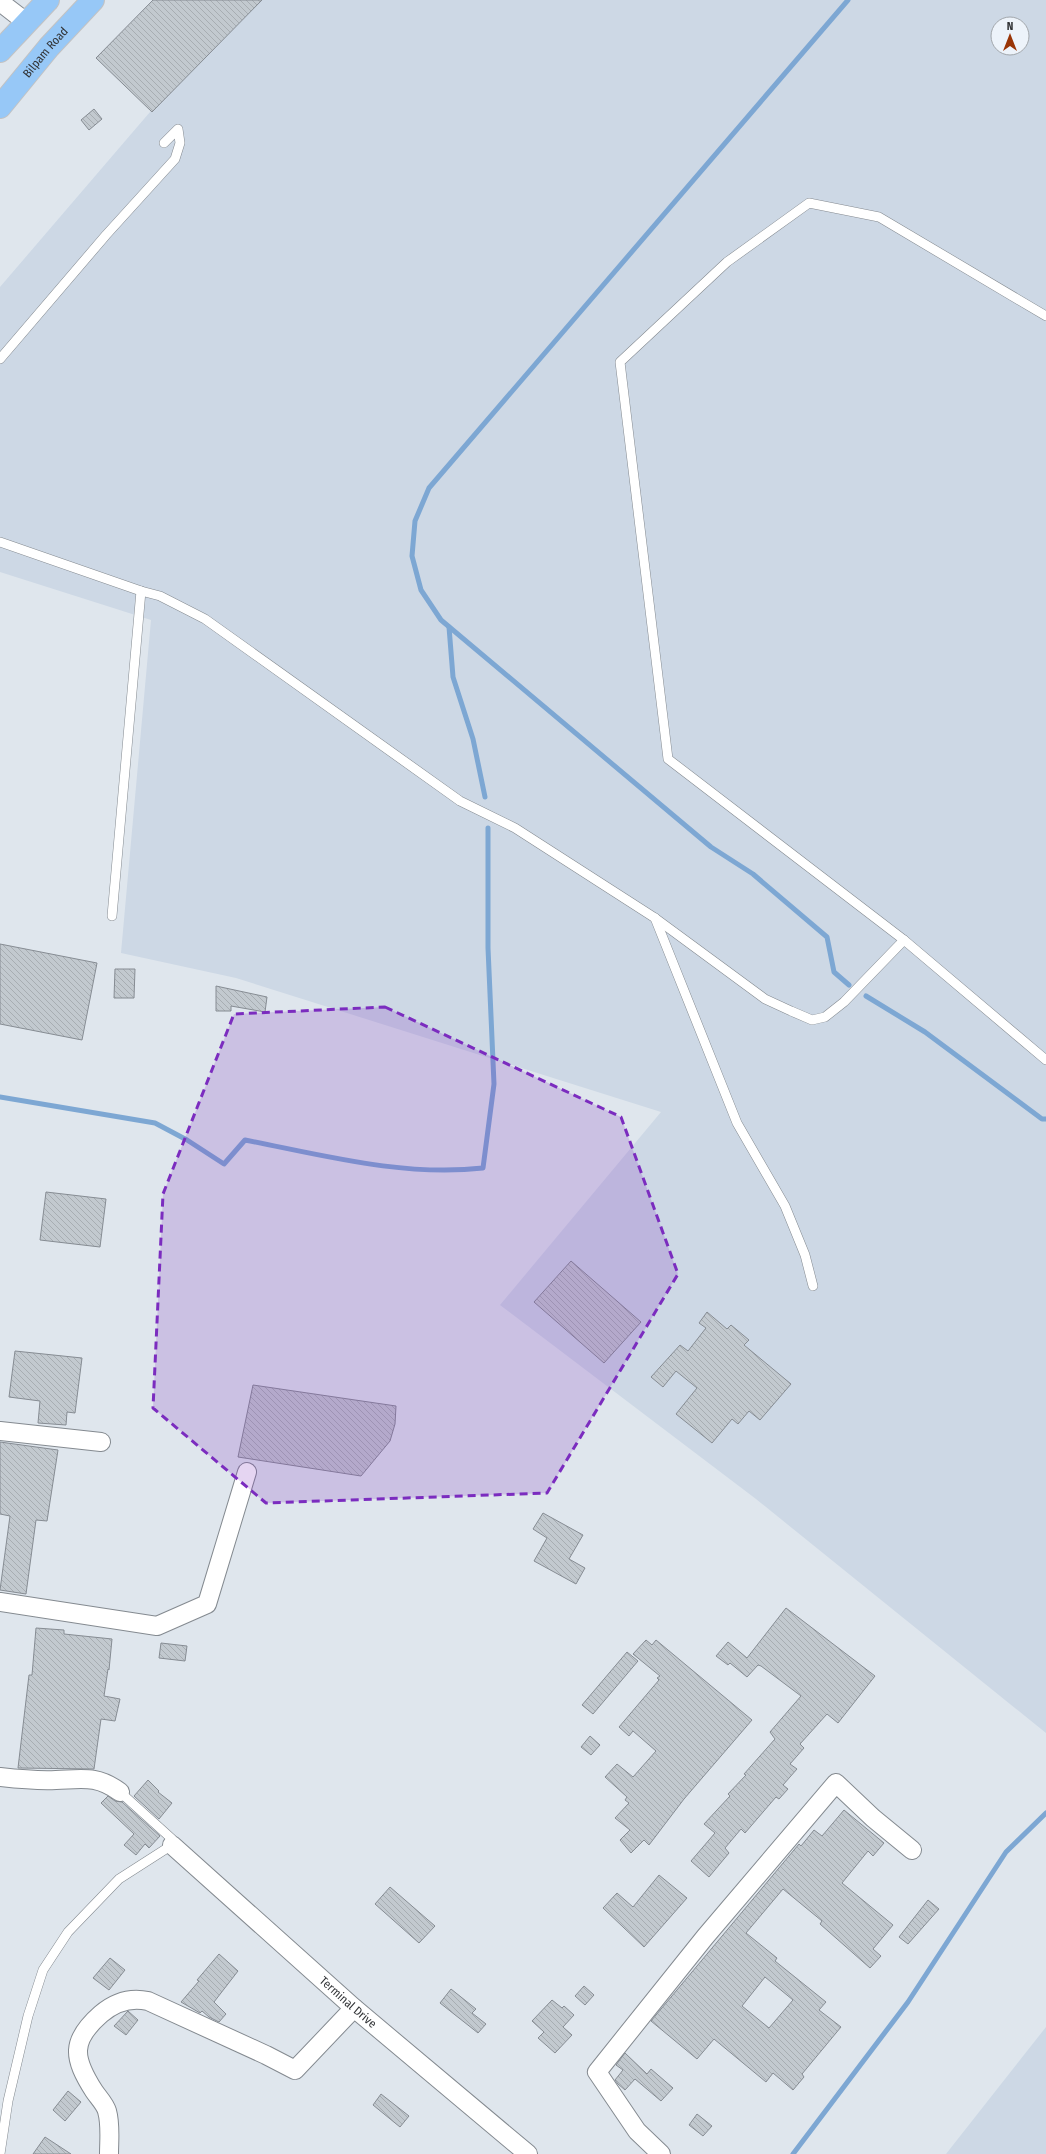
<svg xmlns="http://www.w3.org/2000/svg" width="1046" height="2154" viewBox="0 0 1046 2154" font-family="'Fira Sans Condensed',sans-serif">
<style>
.built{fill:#cdd8e5;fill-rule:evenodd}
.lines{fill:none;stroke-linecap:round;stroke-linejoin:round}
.stream{stroke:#7da7d3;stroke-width:5}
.building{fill:url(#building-back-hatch);stroke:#868c93;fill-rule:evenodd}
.lane-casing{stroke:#848a90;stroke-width:10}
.street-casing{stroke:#848a90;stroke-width:20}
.primary-casing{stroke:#c2c2c3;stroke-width:24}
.lane{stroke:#fff;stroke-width:9}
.street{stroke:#fff;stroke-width:18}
.primary{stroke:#97c8f7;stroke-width:22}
.marked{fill:#7b2cbf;fill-opacity:0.2;stroke:#7b2cbf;stroke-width:3;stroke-dasharray:8 5;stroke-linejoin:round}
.labels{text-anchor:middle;stroke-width:3.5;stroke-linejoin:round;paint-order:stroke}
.street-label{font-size:12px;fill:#323437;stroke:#edf3fa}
</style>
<defs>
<pattern id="building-back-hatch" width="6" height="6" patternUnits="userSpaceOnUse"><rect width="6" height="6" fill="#c2c9cf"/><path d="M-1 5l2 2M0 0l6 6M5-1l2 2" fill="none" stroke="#a7adb2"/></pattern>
</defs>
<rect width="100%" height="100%" fill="#dfe6ed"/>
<g class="built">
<path d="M246 0H1046V1733L756 1499 500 1305 661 1112 236 978 121 953 151 620 0 572V287ZM998 24H1022V48H998Z"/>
<path d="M1046 2027V2154H946Z"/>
</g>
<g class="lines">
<g class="stream">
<path d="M848 0 429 488 415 521 412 556 421 590 441 620 711 847 753 874 827 937 834 972 849 985"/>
<path d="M449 627 453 677 473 739 485 797"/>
<path d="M866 996 925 1032 1042 1119H1046"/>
<path d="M0 1097 155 1123 187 1140 224 1164 245 1140C322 1155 403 1177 483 1168L494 1084 488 948V828"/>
<path d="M793 2154 908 2002 1006 1852 1046 1813"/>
</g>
</g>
<g class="building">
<path d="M153 0H262L152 112 96 58Z"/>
<path d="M94 109 102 119 89 130 81 120Z"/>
<path d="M0 944 97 963 82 1040 0 1024Z"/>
<path d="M115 969H135L134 998H114Z"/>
<path d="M216 986 267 997 265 1012 231 1006V1011H216Z"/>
<path d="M46 1192 106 1199 100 1247 40 1240Z"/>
<path d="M571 1261 641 1322 604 1363 534 1302Z"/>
<path d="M707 1312 727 1329 731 1325 749 1340 744 1345 791 1384 760 1420 749 1411 738 1424 732 1419 712 1443 676 1414 697 1388 676 1371 663 1387 651 1377 680 1345 688 1351 706 1328 699 1323Z"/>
<path d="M15 1351 82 1358 75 1413 67 1412 66 1425 38 1423 40 1401 9 1397Z"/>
<path d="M253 1385 396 1406 395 1424 390 1441 361 1476 238 1457Z"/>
<path d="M0 1442 58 1450 47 1521 36 1520 26 1594 0 1590 10 1516 0 1514Z"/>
<path d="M543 1513 583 1535 569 1559 585 1568 576 1584 534 1561 547 1538 533 1529Z"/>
<path d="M786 1608 875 1676 838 1723 827 1714 800 1744 804 1748 790 1764 797 1769 783 1785 788 1789 779 1799 776 1797 745 1833 741 1829 725 1848 729 1853 709 1877 691 1861 715 1833 704 1824 730 1796 728 1794 746 1775 744 1774 775 1739 770 1732 801 1696 761 1666 758 1665 747 1677 730 1663 728 1665 716 1656 728 1642 747 1658Z"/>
<path d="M36 1628 64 1630V1634L112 1639 109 1670 108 1669 104 1696 120 1699 115 1721 101 1719 94 1769 18 1768 29 1675H32Z"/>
<path d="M646 1640 652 1645 656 1640 752 1720 684 1799 649 1845 644 1840 631 1853 620 1840 630 1830 615 1818 629 1803 625 1800 627 1797 605 1777 617 1764 633 1777 656 1751 633 1731 629 1736 619 1727 659 1680 657 1678 660 1676 633 1654Z"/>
<path d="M161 1643 187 1646 185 1661 159 1658Z"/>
<path d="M627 1652 638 1661 593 1714 582 1705Z"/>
<path d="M590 1736 600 1745 591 1755 581 1747Z"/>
<path d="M148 1780 159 1791 158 1792 172 1803 159 1819 134 1796Z"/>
<path d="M108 1796 115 1801 122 1802 160 1836 149 1848 145 1844 136 1855 124 1845 134 1834 101 1803Z"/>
<path d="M844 1810 884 1843 873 1856 868 1851 842 1883 893 1925 873 1949 881 1956 870 1968 820 1924 822 1921 783 1889 746 1933 777 1958 775 1961 826 2002 819 2010 841 2027 802 2074 804 2077 793 2090 773 2073 766 2082 714 2039 697 2059 651 2021 799 1844 801 1846 814 1830 822 1836ZM765 1977 793 2000 769 2028 742 2006Z"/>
<path d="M659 1875 687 1898 644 1947 603 1908 617 1893 633 1907Z"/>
<path d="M390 1887 435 1926 419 1943 375 1904Z"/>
<path d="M928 1900 939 1909 908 1944 899 1937Z"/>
<path d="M219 1954 238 1971 214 2002 226 2014 219 2022 209 2017 202 2011 200 2013 181 2002 199 1981 197 1980Z"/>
<path d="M110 1958 125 1970 109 1990 93 1978Z"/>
<path d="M584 1986 594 1995 585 2005 575 1996Z"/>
<path d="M451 1989 476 2009 472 2013 486 2024 478 2033 440 2003Z"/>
<path d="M552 2000 562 2008 564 2006 574 2015 563 2027 572 2035 555 2053 538 2038 544 2032 532 2021Z"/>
<path d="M128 2011 138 2020 126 2035 114 2026Z"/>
<path d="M625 2053 647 2074 651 2069 673 2088 661 2101 635 2079 625 2090 618 2084 615 2080 623 2070 616 2065Z"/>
<path d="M68 2091 81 2102 65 2121 53 2110Z"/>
<path d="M381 2094 409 2116 400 2127 373 2105Z"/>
<path d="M697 2114 712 2126 703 2136 689 2125Z"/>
<path d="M45 2137 71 2154H33Z"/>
</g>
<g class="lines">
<defs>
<g id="lane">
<path d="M1046 316 879 217 809 203 727 262 620 362 668 759 904 940 1046 1060"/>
<path d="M0 359 106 235 175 159 180 143 178 129 164 143"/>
<path d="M0 542 141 591 160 596 205 619 460 801 515 828 655 918 765 999 791 1011 812 1020 825 1017 844 1002 904 940"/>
<path d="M112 916 141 591"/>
<path d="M655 918 737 1123 785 1206 805 1255 813 1286"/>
<path d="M0 2154 8 2101 28 2016 43 1970 68 1932 119 1879 172 1845V1839L120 1792"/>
</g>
<g id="street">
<path d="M0 2 26 22"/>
<path d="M0 1431 101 1442"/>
<path d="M0 1602 157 1626 207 1604 247 1472"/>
<path d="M0 1777C18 1779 37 1781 56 1780 83 1779 97 1775 120 1792"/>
<path id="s1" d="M172 1845 354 2008 528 2154"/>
<path d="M109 2154C109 2140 111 2125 107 2111 105 2104 98 2097 94 2091 73 2058 70 2041 101 2014 115 2002 130 1997 148 2001L266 2055 295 2070 354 2008"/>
<path d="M661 2154 637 2131 597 2072 705 1937 836 1783 873 1818 912 1850"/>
</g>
<g id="primary">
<path d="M0 51 48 0"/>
<path id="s2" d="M0 107 49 47 93 0"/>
</g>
</defs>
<use href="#lane" class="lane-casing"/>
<use href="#street" class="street-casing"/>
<use href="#primary" class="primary-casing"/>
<use href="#lane" class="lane"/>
<use href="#street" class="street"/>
<use href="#primary" class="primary"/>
</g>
<path class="marked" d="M385 1007 621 1117 678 1274 547 1493 266 1503 153 1408 163 1194 234 1014Z"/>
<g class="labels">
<g class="street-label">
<text dy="4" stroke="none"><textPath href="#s2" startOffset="71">Bilpam Road</textPath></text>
<text dy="4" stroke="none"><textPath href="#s1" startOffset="236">Terminal Drive</textPath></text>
</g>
</g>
<g transform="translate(1010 36)"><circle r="19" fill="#edf3fa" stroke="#a2a7ac"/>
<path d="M0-3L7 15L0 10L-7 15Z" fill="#993406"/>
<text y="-6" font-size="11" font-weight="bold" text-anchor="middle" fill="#323437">N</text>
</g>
</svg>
